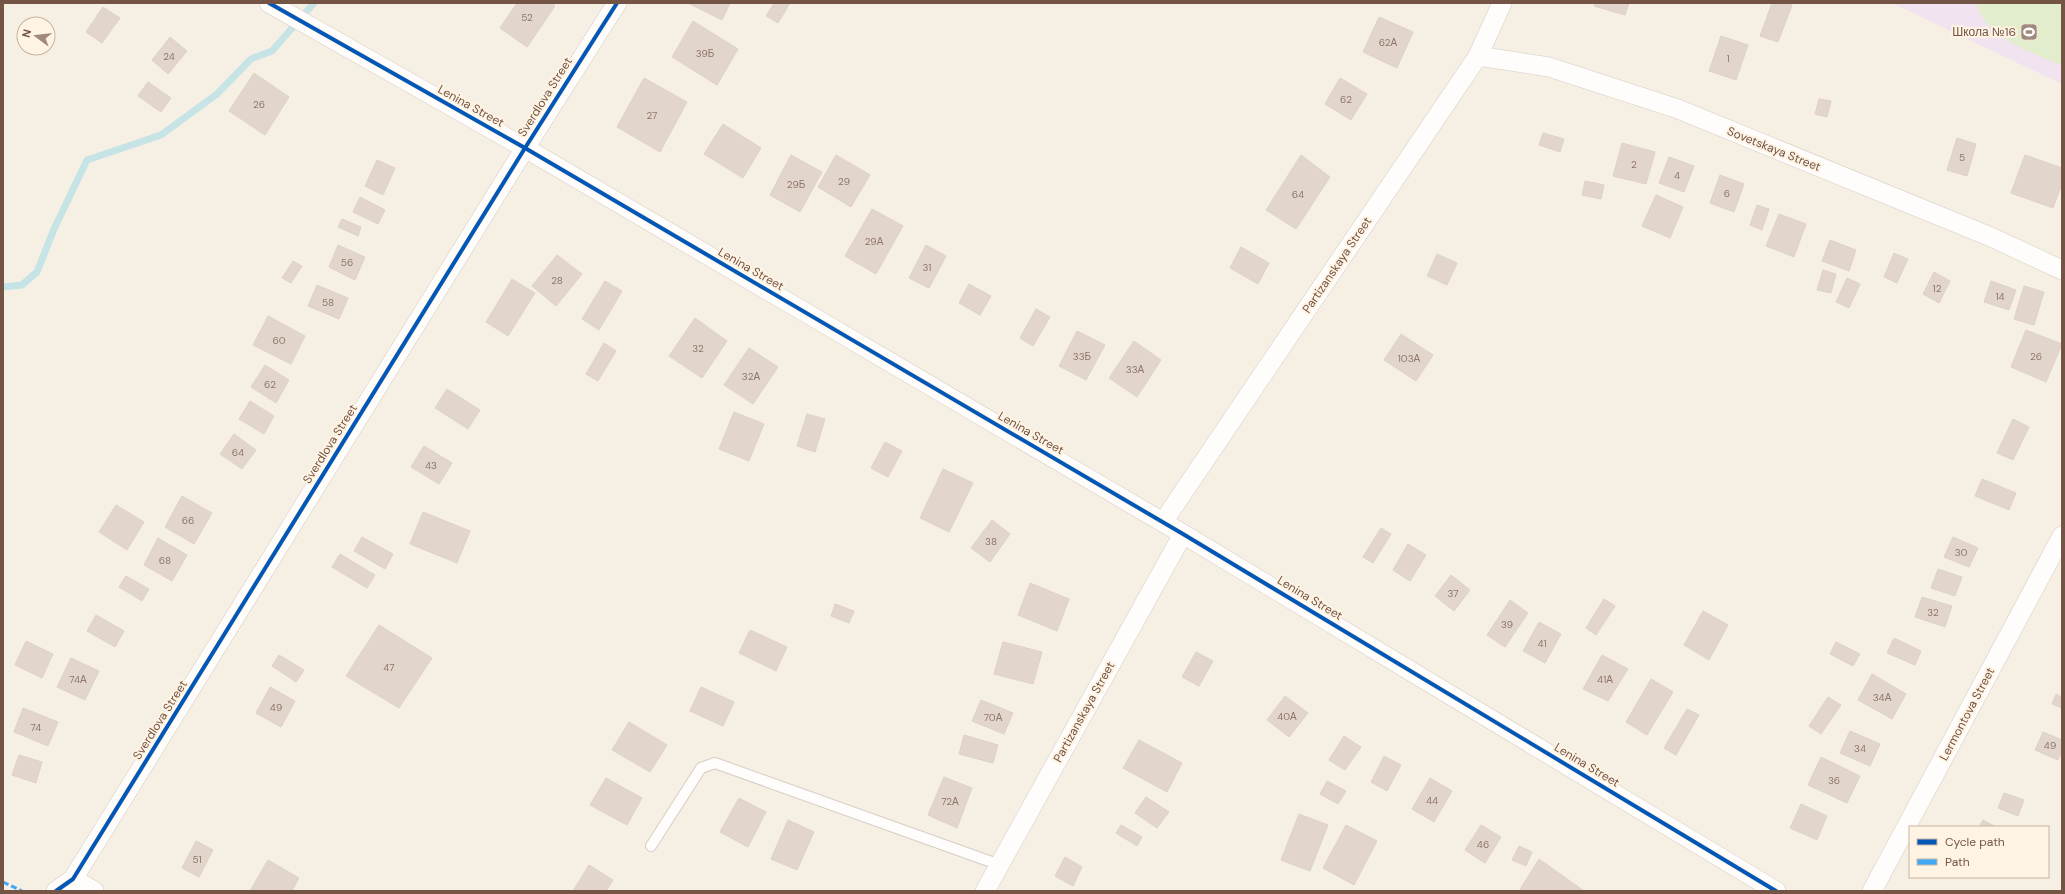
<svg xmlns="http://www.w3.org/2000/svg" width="2065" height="894" viewBox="0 0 2065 894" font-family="'DM Sans',sans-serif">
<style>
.education{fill:#f1e3f0}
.green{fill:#e1edcd}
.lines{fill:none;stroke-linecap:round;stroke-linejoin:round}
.stream{stroke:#c6e4e6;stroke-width:7}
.building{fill:#e2d6cc;stroke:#dfd1c6}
.service-casing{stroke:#d7ccc3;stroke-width:12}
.minor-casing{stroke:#d7ccc3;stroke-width:20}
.service{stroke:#fefdfb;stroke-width:10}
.minor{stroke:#fefdfb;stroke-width:19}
.quiet{stroke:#3fa9f5;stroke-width:3;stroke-dasharray:6 3;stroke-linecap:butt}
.cycleway-casing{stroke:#fff4e4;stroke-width:6}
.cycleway{stroke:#0057b8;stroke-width:4}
.labels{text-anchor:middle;stroke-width:4;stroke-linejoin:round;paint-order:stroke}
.number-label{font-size:10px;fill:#907669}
.poi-label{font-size:12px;fill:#735445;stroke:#fff4e4;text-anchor:end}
.street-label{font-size:12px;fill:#735445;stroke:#fff4e4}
</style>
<rect width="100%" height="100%" fill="#f6efe4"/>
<path class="education" d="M1892 3H2062V84Z"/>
<path class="green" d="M1976 3H2062V66C2031 51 1987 40 1976 3Z"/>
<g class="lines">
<path class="stream" d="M3 287 22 285 37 272 54 229 87 160 161 135 217 94 251 59 272 51 314 3"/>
</g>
<g class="building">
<path d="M517 3H551L555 6 527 47 500 28Z"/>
<path d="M688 3H730L722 20Z"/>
<path d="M774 3H790L778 23 766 16Z"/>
<path d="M1595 3H1629L1625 15 1594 6Z"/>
<path d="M1772 3 1792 5 1778 42 1760 36Z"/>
<path d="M103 7 120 18 102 43 86 32Z"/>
<path d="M1379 17 1413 32 1397 68 1363 52Z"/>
<path d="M693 21 738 49 717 85 672 57Z"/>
<path d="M1721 36 1748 45 1736 80 1709 71Z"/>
<path d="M170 37 187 51 168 74 152 60Z"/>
<path d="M254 73 289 97 265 135 229 111Z"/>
<path d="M644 78 687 102 660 152 617 127Z"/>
<path d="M1340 78 1367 94 1351 120 1325 104Z"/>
<path d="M148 82 171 98 161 112 138 96Z"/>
<path d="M1819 99 1831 101 1827 117 1815 114Z"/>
<path d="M723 124 761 148 743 178 704 154Z"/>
<path d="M1543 133 1564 139 1560 152 1539 145Z"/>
<path d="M1957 138 1976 144 1967 176 1947 170Z"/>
<path d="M1622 143 1655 152 1646 184 1613 176Z"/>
<path d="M791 155 822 172 800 212 770 195Z"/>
<path d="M836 155 870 175 851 207 818 187Z"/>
<path d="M1301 155 1330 177 1296 229 1266 210Z"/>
<path d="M2025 155 2062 168V184L2053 208 2011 193Z"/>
<path d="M1669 157 1694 166 1684 192 1659 183Z"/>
<path d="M377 160 395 168 383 195 365 186Z"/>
<path d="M1720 175 1744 184 1734 212 1710 203Z"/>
<path d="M1585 181 1604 185 1601 199 1582 195Z"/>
<path d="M1656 195 1683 207 1670 238 1642 226Z"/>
<path d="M360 197 385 210 378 224 353 212Z"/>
<path d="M1757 205 1769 209 1762 230 1750 225Z"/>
<path d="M872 209 903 226 876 274 845 256Z"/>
<path d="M1779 214 1806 224 1794 257 1766 246Z"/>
<path d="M342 219 361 227 358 236 338 227Z"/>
<path d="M1830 240 1856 250 1849 271 1822 261Z"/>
<path d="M338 245 365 257 355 280 329 267Z"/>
<path d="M926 245 946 256 929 288 909 278Z"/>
<path d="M1241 247 1269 263 1258 284 1230 268Z"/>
<path d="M1894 253 1908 259 1897 283 1884 277Z"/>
<path d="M1437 254 1457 263 1447 285 1427 276Z"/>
<path d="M557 255 582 274 556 306 532 286Z"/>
<path d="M293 261 302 266 291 283 282 278Z"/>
<path d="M1823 270 1836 274 1831 293 1817 290Z"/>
<path d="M1934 272 1950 281 1939 303 1923 294Z"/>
<path d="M1847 278 1860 284 1849 308 1836 302Z"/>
<path d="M512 279 535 293 508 336 486 322Z"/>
<path d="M605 281 622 291 599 330 582 319Z"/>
<path d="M1991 281 2016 290 2009 310 1984 302Z"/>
<path d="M969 284 991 296 980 315 959 303Z"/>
<path d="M317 285 348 298 339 319 308 306Z"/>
<path d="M2024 286 2044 292 2034 325 2014 319Z"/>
<path d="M1036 309 1050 317 1033 346 1020 338Z"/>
<path d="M268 316 305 336 291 364 253 345Z"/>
<path d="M695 318 727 341 702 378 669 356Z"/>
<path d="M2026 330 2062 344 2046 382 2011 367Z"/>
<path d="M1077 331 1105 345 1086 380 1059 366Z"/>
<path d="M1401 334 1433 355 1416 381 1384 360Z"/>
<path d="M1134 341 1161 360 1137 397 1109 378Z"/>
<path d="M604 343 616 351 598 381 586 374Z"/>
<path d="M749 348 778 367 753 404 724 385Z"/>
<path d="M265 365 289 380 276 403 251 387Z"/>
<path d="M447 389 480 410 468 429 435 408Z"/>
<path d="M250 401 274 416 264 434 239 419Z"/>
<path d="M734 412 764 424 749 461 719 449Z"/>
<path d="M807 414 825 419 815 452 797 446Z"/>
<path d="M2013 419 2029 427 2013 460 1997 453Z"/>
<path d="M234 434 256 450 242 469 220 454Z"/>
<path d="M885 442 902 451 888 477 871 468Z"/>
<path d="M424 446 452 463 439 484 411 467Z"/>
<path d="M943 469 973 483 949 532 920 518Z"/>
<path d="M1982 479 2016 493 2009 510 1975 496Z"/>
<path d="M182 496 212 513 194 544 165 527Z"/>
<path d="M116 505 144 522 127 550 99 532Z"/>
<path d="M423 512 470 531 457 563 410 544Z"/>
<path d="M992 520 1010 534 990 562 971 548Z"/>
<path d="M1381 528 1391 534 1373 563 1363 557Z"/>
<path d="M362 537 393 554 385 569 354 551Z"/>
<path d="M1953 537 1978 548 1969 567 1944 557Z"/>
<path d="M158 538 187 555 172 581 144 565Z"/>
<path d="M1408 544 1426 555 1410 581 1393 570Z"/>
<path d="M340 554 375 575 367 588 332 567Z"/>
<path d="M1938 569 1962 577 1955 596 1931 588Z"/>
<path d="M1451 575 1470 590 1454 611 1435 596Z"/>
<path d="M126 576 149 589 142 601 119 587Z"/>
<path d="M1030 583 1069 599 1057 631 1018 615Z"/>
<path d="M1922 597 1952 606 1945 627 1915 617Z"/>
<path d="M1604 599 1615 606 1596 635 1586 628Z"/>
<path d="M1510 600 1528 613 1505 647 1487 635Z"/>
<path d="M835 604 854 611 849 623 831 616Z"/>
<path d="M1703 611 1728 625 1709 660 1684 645Z"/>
<path d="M96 615 124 631 115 647 87 631Z"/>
<path d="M1539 622 1561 634 1545 663 1523 651Z"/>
<path d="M379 625 432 658 399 708 346 676Z"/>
<path d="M750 630 787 647 776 671 739 653Z"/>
<path d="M1894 638 1921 651 1915 665 1887 653Z"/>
<path d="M26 641 53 654 42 678 15 665Z"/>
<path d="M1003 642 1042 652 1033 684 994 674Z"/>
<path d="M1836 642 1860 654 1853 666 1830 654Z"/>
<path d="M1196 652 1213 661 1199 686 1182 677Z"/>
<path d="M279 655 304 670 296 682 272 666Z"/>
<path d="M1602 655 1628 669 1608 701 1583 689Z"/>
<path d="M71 658 99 671 85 700 57 687Z"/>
<path d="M1872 674 1906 694 1892 719 1858 700Z"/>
<path d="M1651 679 1673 692 1647 735 1626 722Z"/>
<path d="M270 687 295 701 281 727 256 713Z"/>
<path d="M701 687 734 702 723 726 690 711Z"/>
<path d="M2056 694 2062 697V708L2052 704Z"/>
<path d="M1285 696 1308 713 1289 737 1267 720Z"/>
<path d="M1828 697 1841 705 1821 734 1809 726Z"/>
<path d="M981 700 1013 713 1004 734 972 721Z"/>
<path d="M23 708 58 722 48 746 14 732Z"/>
<path d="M1687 709 1699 715 1676 755 1664 748Z"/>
<path d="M629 722 667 745 650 772 612 750Z"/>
<path d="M1850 731 1880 744 1870 766 1840 753Z"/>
<path d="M2043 732 2062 740V751L2058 760 2035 750Z"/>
<path d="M964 735 998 745 993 763 959 754Z"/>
<path d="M1344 736 1361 747 1345 770 1329 760Z"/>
<path d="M1139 740 1182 763 1167 792 1123 768Z"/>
<path d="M19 755 42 762 36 783 12 775Z"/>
<path d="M1384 756 1401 765 1387 791 1371 782Z"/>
<path d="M1821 757 1860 776 1847 803 1808 785Z"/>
<path d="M944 777 972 788 957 828 928 815Z"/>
<path d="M606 778 642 798 627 825 590 805Z"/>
<path d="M1430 778 1452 791 1434 822 1412 809Z"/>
<path d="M1327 781 1346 791 1338 804 1320 794Z"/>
<path d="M2004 793 2024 800 2018 816 1998 808Z"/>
<path d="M1146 797 1169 812 1157 828 1135 813Z"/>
<path d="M739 798 766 812 748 847 720 832Z"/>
<path d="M1801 804 1827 816 1817 840 1790 828Z"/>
<path d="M1299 814 1328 825 1310 871 1281 860Z"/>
<path d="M788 820 814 832 797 870 771 859Z"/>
<path d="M1983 820 1996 827H1979Z"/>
<path d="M1121 825 1142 837 1137 846 1116 833Z"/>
<path d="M1346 825 1377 841 1354 885 1323 868Z"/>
<path d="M1481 825 1501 837 1485 863 1465 850Z"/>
<path d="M196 841 213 850 199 877 182 868Z"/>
<path d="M1519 846 1532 852 1526 866 1512 860Z"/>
<path d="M1065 857 1082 867 1073 886 1055 876Z"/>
<path d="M1539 859 1584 891H1519Z"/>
<path d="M268 860 299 878 292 891H250Z"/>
<path d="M589 865 613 880 606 891H573Z"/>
</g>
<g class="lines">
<defs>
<path id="service" d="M651 846 701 768 715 763 1000 865"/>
<g id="minor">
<path d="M269 3 525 148 1183 534 1776 891"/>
<path d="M1478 56 1549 67 1678 109 1991 237 2062 270"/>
<path d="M1163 522 1478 56 1502 3"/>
<path d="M73 879 94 891"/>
<path d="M56 891 73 879 525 148 617 3"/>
<path d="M985 891 1183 534"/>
<path d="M1872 891 2062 536"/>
</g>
</defs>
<use href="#service" class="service-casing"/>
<use href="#minor" class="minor-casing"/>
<use href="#service" class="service"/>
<use href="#minor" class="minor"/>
<path class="quiet" d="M3 882 22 891"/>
<defs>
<g id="cycleway">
<path d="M269 3 525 148 1183 534 1776 891"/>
<path d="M56 891 73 879 525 148 617 3"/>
</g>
</defs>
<use href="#cycleway" class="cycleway-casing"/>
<use href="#cycleway" class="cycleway"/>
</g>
<defs>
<symbol id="stadium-square" viewBox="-11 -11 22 22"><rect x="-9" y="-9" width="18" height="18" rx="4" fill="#a18a7d" stroke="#fff4e4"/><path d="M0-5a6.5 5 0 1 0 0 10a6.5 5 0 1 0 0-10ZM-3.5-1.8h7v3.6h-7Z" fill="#fff"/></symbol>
</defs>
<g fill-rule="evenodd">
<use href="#stadium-square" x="2019" y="22" width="20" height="20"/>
</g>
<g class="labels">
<g class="number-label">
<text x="527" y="21">52</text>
<text x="1388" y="46">62А</text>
<text x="705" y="57">39Б</text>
<text x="169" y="60">24</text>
<text x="1728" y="62">1</text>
<text x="1346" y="103">62</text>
<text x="259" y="108">26</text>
<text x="652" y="119">27</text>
<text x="1962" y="161">5</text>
<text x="1634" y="168">2</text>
<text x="1677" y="179">4</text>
<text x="844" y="185">29</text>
<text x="796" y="188">29Б</text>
<text x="1727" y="197">6</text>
<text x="1298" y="198">64</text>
<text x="874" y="245">29А</text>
<text x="347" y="266">56</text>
<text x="927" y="271">31</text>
<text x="557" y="284">28</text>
<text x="1937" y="292">12</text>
<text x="2000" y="300">14</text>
<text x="328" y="306">58</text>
<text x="279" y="344">60</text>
<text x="698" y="352">32</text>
<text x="1082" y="360">33Б</text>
<text x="2036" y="360">26</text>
<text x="1409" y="362">103А</text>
<text x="1135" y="373">33А</text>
<text x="751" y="380">32А</text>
<text x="270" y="388">62</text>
<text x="238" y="456">64</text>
<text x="431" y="469">43</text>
<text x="188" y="524">66</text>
<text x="991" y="545">38</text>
<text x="1961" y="556">30</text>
<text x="165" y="564">68</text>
<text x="1453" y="597">37</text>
<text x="1933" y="616">32</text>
<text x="1507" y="628">39</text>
<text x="1542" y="647">41</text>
<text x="389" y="671">47</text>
<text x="78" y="683">74А</text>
<text x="1605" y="683">41А</text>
<text x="1882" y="701">34А</text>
<text x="276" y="711">49</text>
<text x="1287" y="720">40А</text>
<text x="993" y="721">70А</text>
<text x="36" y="731">74</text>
<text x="2050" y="749">49</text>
<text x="1860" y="752">34</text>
<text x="1834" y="784">36</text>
<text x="1432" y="804">44</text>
<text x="950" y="805">72А</text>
<text x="1483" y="848">46</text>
<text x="197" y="863">51</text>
</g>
<g class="poi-label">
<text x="2016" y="36">Школа №16</text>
</g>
<g class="street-label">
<text transform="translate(545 97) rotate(-58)" y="4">Sverdlova Street</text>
<text transform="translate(471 106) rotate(29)" y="4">Lenina Street</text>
<text transform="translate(1774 149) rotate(22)" y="4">Sovetskaya Street</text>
<text transform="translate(1337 265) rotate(-56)" y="4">Partizanskaya Street</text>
<text transform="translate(751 269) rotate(30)" y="4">Lenina Street</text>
<text transform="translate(1031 433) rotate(30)" y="4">Lenina Street</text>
<text transform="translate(330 444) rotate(-58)" y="4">Sverdlova Street</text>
<text transform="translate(1310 598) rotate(31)" y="4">Lenina Street</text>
<text transform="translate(1084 712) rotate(-61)" y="4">Partizanskaya Street</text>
<text transform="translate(1967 714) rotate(-62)" y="4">Lermontova Street</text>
<text transform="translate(160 720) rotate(-58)" y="4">Sverdlova Street</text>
<text transform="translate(1587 765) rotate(31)" y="4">Lenina Street</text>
</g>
</g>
<rect width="2065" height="894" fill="none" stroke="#735445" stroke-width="8"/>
<rect x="1909" y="826" width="140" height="52" fill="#fff4e4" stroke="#c7b4a4"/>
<rect x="1917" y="839" width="20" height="6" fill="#0057b8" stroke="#c7b4a4"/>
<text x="1945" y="846" font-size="12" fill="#735445">Cycle path</text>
<rect x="1917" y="859" width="20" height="6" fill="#3fa9f5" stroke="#c7b4a4"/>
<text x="1945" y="866" font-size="12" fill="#735445">Path</text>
<g transform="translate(36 36) rotate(285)"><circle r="19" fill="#fff4e4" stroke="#c7b4a4"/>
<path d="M0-3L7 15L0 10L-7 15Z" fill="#a18a7d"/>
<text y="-6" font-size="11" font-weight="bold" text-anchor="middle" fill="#735445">N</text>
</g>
</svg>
